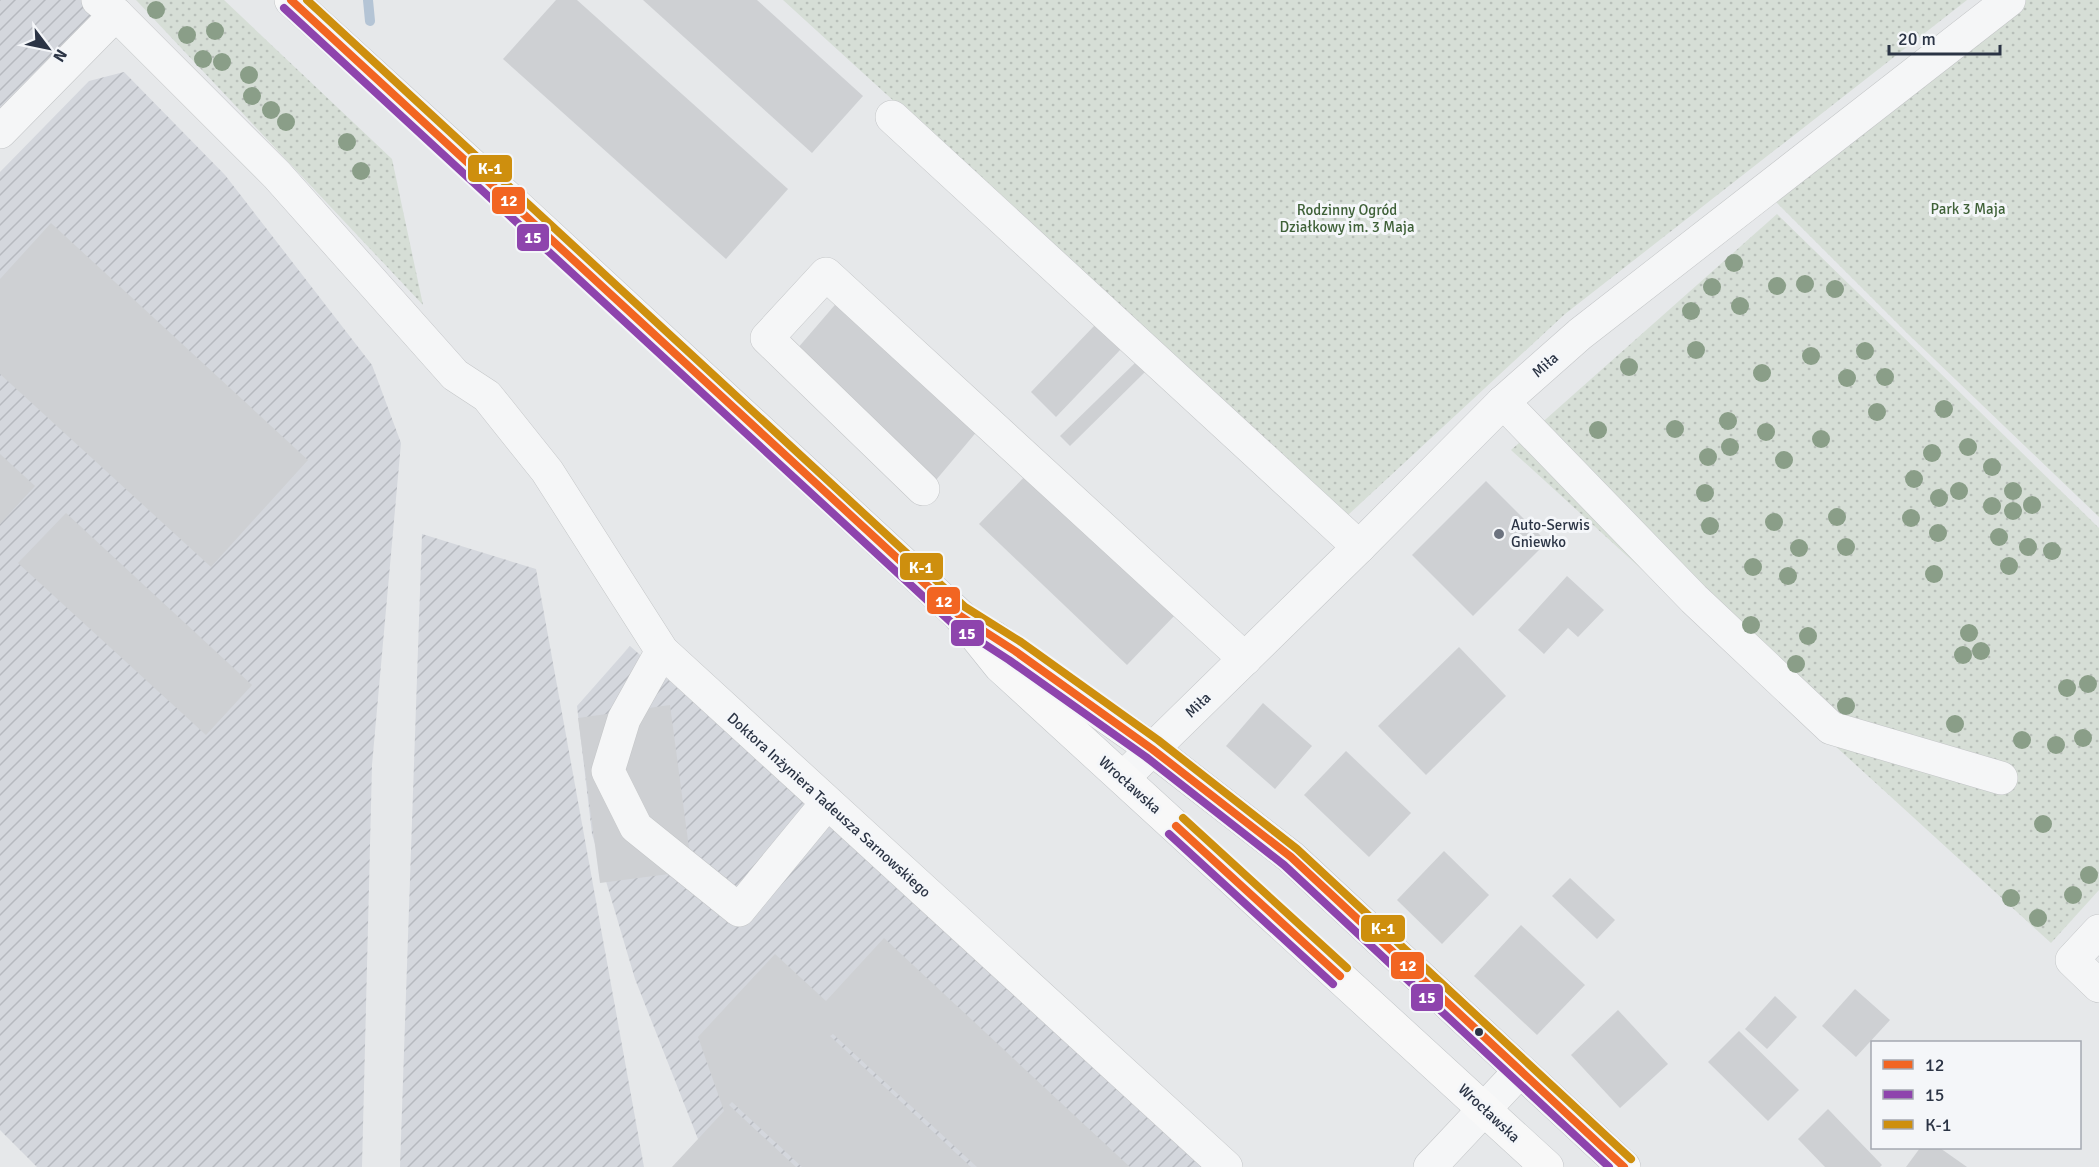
<svg xmlns="http://www.w3.org/2000/svg" width="2099" height="1167" viewBox="0 0 2099 1167" font-family="Signika,sans-serif">
<style>
.industrial{fill:url(#industrial-furrows)}
.green{fill:url(#green-dots)}
.lines{fill:none;stroke-linecap:round;stroke-linejoin:round}
.stream{stroke:#b4c4d5;stroke-width:10}
.building{fill:#ced0d3}
.minor-casing{stroke:#c4c6c8;stroke-width:34}
.major-casing{stroke:#c2c5c8;stroke-width:34}
.minor{stroke:#f5f6f7;stroke-width:33}
.major{stroke:#f8f8f8;stroke-width:33}
.bus-1-casing{stroke:#f4f6f9;stroke-width:12}
.bus-2-casing{stroke:#f4f6f9;stroke-width:12}
.bus-3-casing{stroke:#f4f6f9;stroke-width:12}
.bus-1{stroke:#f26522;stroke-width:8}
.bus-2{stroke:#8e44ad;stroke-width:8}
.bus-3{stroke:#ce8f0e;stroke-width:8}
.tree{fill:#8a9e88}
.poi-dot{fill:#6c737f;stroke:#f4f6f9;stroke-width:2}
.bus-dot{fill:#2b3445;stroke:#f4f6f9;stroke-width:2}
.labels{text-anchor:middle;stroke-width:6;stroke-linejoin:round;paint-order:stroke}
.park-label{font-size:15px;fill:#3f6138;stroke:#f4f6f9}
.street-label{font-size:15px;fill:#2b3445;stroke:#f4f6f9}
.poi-label{font-size:15px;fill:#2b3445;stroke:#f4f6f9;text-anchor:start}
.line-badge{stroke:#f4f6f9;stroke-width:2}
.badge-label{font-size:16px;text-anchor:middle;font-weight:bold;fill:#fff}
</style>
<defs>
<pattern id="industrial-furrows" width="10" height="10" patternUnits="userSpaceOnUse" patternTransform="scale(1.5)"><rect width="10" height="10" fill="#d4d7dd"/><path d="M-1 1l2-2M0 10L10 0M9 11l2-2" fill="none" stroke="#b6b9bf"/></pattern>
<pattern id="green-dots" width="8" height="8" patternUnits="userSpaceOnUse" patternTransform="scale(1.5)"><rect width="8" height="8" fill="#d6ded6"/><path d="M2 2h.1M6 6h.1" fill="none" stroke="#b8bfb9" stroke-width="1.8" stroke-linecap="round"/></pattern>
</defs>
<rect width="100%" height="100%" fill="#e6e8ea"/>
<g class="industrial">
<path d="M0 0H98L116 14 0 132Z"/>
<path d="M124 72 225 175 372 365 401 443 372 765 362 1167H37L0 1130V172L89 81Z"/>
<path d="M422 534 536 569 644 1167H400Z"/>
<path d="M630 646 819 813 1203 1167H709L635 979 592 834 577 706Z"/>
</g>
<g class="green">
<path d="M136 0H224L392 159 423 305Z"/>
<path d="M783 0H1967L1565 314 1348 515Z"/>
<path d="M2024 0H2099V517L1909 335 1770 196Z"/>
<path d="M1777 214 2099 528V890L2051 943 1511 450Z"/>
</g>
<g class="lines">
<path class="stream" d="M368 0 370 21"/>
</g>
<g class="building">
<path d="M556 0H577L788 189 726 259 503 59Z"/>
<path d="M643 0H757L863 96 812 153Z"/>
<path d="M51 223 308 460 211 567 0 374V279Z"/>
<path d="M840 299 984 423 936 480 791 356Z"/>
<path d="M1095 325 1121 349 1056 417 1031 392Z"/>
<path d="M1136 362 1146 371 1070 446 1060 436Z"/>
<path d="M0 454 35 486 0 524Z"/>
<path d="M1028 473 1176 614 1127 665 979 524Z"/>
<path d="M1486 481 1547 542 1473 616 1412 555Z"/>
<path d="M66 513 252 685 206 735 18 563Z"/>
<path d="M1567 576 1604 610 1578 637 1568 628 1544 654 1518 630Z"/>
<path d="M1459 647 1506 696 1426 775 1378 726Z"/>
<path d="M1263 703 1312 746 1275 789 1226 746Z"/>
<path d="M670 705 692 871 600 883 578 718Z"/>
<path d="M1346 751 1411 813 1369 857 1304 795Z"/>
<path d="M1444 851 1489 895 1442 944 1397 900Z"/>
<path d="M1570 878 1615 920 1597 939 1552 896Z"/>
<path d="M1521 925 1585 985 1537 1035 1474 976Z"/>
<path d="M884 938 1130 1167H977L833 1034 830 1036 971 1167H802L732 1102 729 1105 796 1167H672L724 1111 698 1037 775 954 826 1001Z"/>
<path d="M1855 989 1890 1020 1856 1057 1822 1026Z"/>
<path d="M1775 996 1797 1017 1767 1049 1745 1029Z"/>
<path d="M1618 1010 1668 1064 1620 1108 1571 1055Z"/>
<path d="M1739 1031 1799 1090 1768 1121 1708 1062Z"/>
<path d="M1828 1109 1882 1165 1880 1167H1825L1798 1139Z"/>
<path d="M1920 1148H1940L1967 1167H1906Z"/>
</g>
<g class="lines">
<defs>
<g id="minor">
<path d="M98 0 116 14 277 175 455 375 487 396 547 471 662 651 1226 1167"/>
<path d="M892 117 1359 547"/>
<path d="M0 132 116 14"/>
<path d="M1503 402 1694 599 1831 728 2001 778"/>
<path d="M923 489 767 338 826 274 1245 659"/>
<path d="M662 651 624 719 608 771 636 827 739 910 827 803"/>
<path d="M1123 778 1359 547 1503 402 1580 334 2009 0"/>
<path d="M2099 931 2072 960 2099 986"/>
<path d="M1430 1167 1520 1071"/>
</g>
<g id="major">
<path d="M291 0 519 208 959 615 1000 666 1547 1167"/>
<path d="M993 637 1152 749 1291 857 1624 1167"/>
</g>
</defs>
<use href="#minor" class="minor-casing"/>
<use href="#major" class="major-casing"/>
<use href="#minor" class="minor"/>
<use href="#major" class="major"/>
<defs>
<g id="bus-1">
<path d="M291 0 959 615 1015 651 1152 749 1291 857 1624 1167"/>
<path d="M1176 826 1340 976"/>
</g>
<g id="bus-2">
<path d="M284 8 952 623 1009 660 1146 757 1284 865 1609 1167"/>
<path d="M1169 834 1333 984"/>
</g>
<g id="bus-3">
<path d="M307 0 965 607 1021 642 1158 740 1297 849 1631 1159"/>
<path d="M1183 818 1347 968"/>
</g>
</defs>
<use href="#bus-1" class="bus-1-casing"/>
<use href="#bus-2" class="bus-2-casing"/>
<use href="#bus-3" class="bus-3-casing"/>
<use href="#bus-1" class="bus-1"/>
<use href="#bus-2" class="bus-2"/>
<use href="#bus-3" class="bus-3"/>
</g>
<g class="tree">
<circle cx="156" cy="10" r="9"/>
<circle cx="215" cy="31" r="9"/>
<circle cx="187" cy="35" r="9"/>
<circle cx="203" cy="59" r="9"/>
<circle cx="222" cy="62" r="9"/>
<circle cx="249" cy="75" r="9"/>
<circle cx="252" cy="96" r="9"/>
<circle cx="271" cy="110" r="9"/>
<circle cx="286" cy="122" r="9"/>
<circle cx="347" cy="142" r="9"/>
<circle cx="361" cy="171" r="9"/>
<circle cx="1734" cy="263" r="9"/>
<circle cx="1805" cy="284" r="9"/>
<circle cx="1777" cy="286" r="9"/>
<circle cx="1712" cy="287" r="9"/>
<circle cx="1835" cy="289" r="9"/>
<circle cx="1740" cy="306" r="9"/>
<circle cx="1691" cy="311" r="9"/>
<circle cx="1696" cy="350" r="9"/>
<circle cx="1865" cy="351" r="9"/>
<circle cx="1811" cy="356" r="9"/>
<circle cx="1629" cy="367" r="9"/>
<circle cx="1762" cy="373" r="9"/>
<circle cx="1885" cy="377" r="9"/>
<circle cx="1847" cy="378" r="9"/>
<circle cx="1944" cy="409" r="9"/>
<circle cx="1877" cy="412" r="9"/>
<circle cx="1728" cy="421" r="9"/>
<circle cx="1675" cy="429" r="9"/>
<circle cx="1598" cy="430" r="9"/>
<circle cx="1766" cy="432" r="9"/>
<circle cx="1821" cy="439" r="9"/>
<circle cx="1730" cy="447" r="9"/>
<circle cx="1968" cy="447" r="9"/>
<circle cx="1932" cy="453" r="9"/>
<circle cx="1708" cy="457" r="9"/>
<circle cx="1784" cy="460" r="9"/>
<circle cx="1992" cy="467" r="9"/>
<circle cx="1914" cy="479" r="9"/>
<circle cx="1959" cy="491" r="9"/>
<circle cx="2013" cy="491" r="9"/>
<circle cx="1705" cy="493" r="9"/>
<circle cx="1939" cy="498" r="9"/>
<circle cx="2032" cy="505" r="9"/>
<circle cx="1992" cy="506" r="9"/>
<circle cx="2013" cy="511" r="9"/>
<circle cx="1837" cy="517" r="9"/>
<circle cx="1911" cy="518" r="9"/>
<circle cx="1774" cy="522" r="9"/>
<circle cx="1710" cy="526" r="9"/>
<circle cx="1938" cy="533" r="9"/>
<circle cx="1999" cy="537" r="9"/>
<circle cx="1846" cy="547" r="9"/>
<circle cx="2028" cy="547" r="9"/>
<circle cx="1799" cy="548" r="9"/>
<circle cx="2052" cy="551" r="9"/>
<circle cx="2009" cy="566" r="9"/>
<circle cx="1753" cy="567" r="9"/>
<circle cx="1934" cy="574" r="9"/>
<circle cx="1788" cy="576" r="9"/>
<circle cx="1751" cy="625" r="9"/>
<circle cx="1969" cy="633" r="9"/>
<circle cx="1808" cy="636" r="9"/>
<circle cx="1981" cy="651" r="9"/>
<circle cx="1963" cy="655" r="9"/>
<circle cx="1796" cy="664" r="9"/>
<circle cx="2088" cy="684" r="9"/>
<circle cx="2067" cy="688" r="9"/>
<circle cx="1846" cy="706" r="9"/>
<circle cx="1955" cy="724" r="9"/>
<circle cx="2083" cy="738" r="9"/>
<circle cx="2022" cy="740" r="9"/>
<circle cx="2056" cy="745" r="9"/>
<circle cx="2043" cy="824" r="9"/>
<circle cx="2089" cy="875" r="9"/>
<circle cx="2073" cy="895" r="9"/>
<circle cx="2011" cy="898" r="9"/>
<circle cx="2038" cy="918" r="9"/>
</g>
<circle class="poi-dot" cx="1499" cy="534" r="6"/>
<circle class="bus-dot" cx="1479" cy="1032" r="5"/>
<g class="labels">
<g class="park-label">
<text x="1968" y="214">Park 3 Maja</text>
<text x="1347" y="215">Rodzinny Ogród<tspan x="1347" dy="17">Działkowy im. 3 Maja</tspan></text>
</g>
<g class="street-label">
<text transform="translate(1545 365) rotate(-41)" y="5">Miła</text>
<text transform="translate(1198 705) rotate(-44)" y="5">Miła</text>
<text transform="translate(1130 785) rotate(42)" y="5">Wrocławska</text>
<text transform="translate(829 805) rotate(42)" y="5">Doktora Inżyniera Tadeusza Sarnowskiego</text>
<text transform="translate(1489 1113) rotate(43)" y="5">Wrocławska</text>
</g>
<g class="poi-label">
<text x="1511" y="530">Auto-Serwis<tspan x="1511" dy="17">Gniewko</tspan></text>
</g>
</g>
<g class="line-badge">
<rect x="467" y="154" width="46" height="29" rx="6" fill="#ce8f0e"/>
<rect x="491" y="186" width="35" height="29" rx="6" fill="#f26522"/>
<rect x="516" y="223" width="34" height="29" rx="6" fill="#8e44ad"/>
<rect x="899" y="552" width="45" height="29" rx="6" fill="#ce8f0e"/>
<rect x="926" y="586" width="35" height="29" rx="6" fill="#f26522"/>
<rect x="950" y="619" width="35" height="28" rx="6" fill="#8e44ad"/>
<rect x="1360" y="914" width="46" height="29" rx="6" fill="#ce8f0e"/>
<rect x="1390" y="951" width="35" height="29" rx="6" fill="#f26522"/>
<rect x="1410" y="983" width="34" height="29" rx="6" fill="#8e44ad"/>
</g>
<g class="badge-label">
<text x="490" y="174">K-1</text>
<text x="509" y="206">12</text>
<text x="533" y="243">15</text>
<text x="921" y="573">K-1</text>
<text x="944" y="607">12</text>
<text x="967" y="639">15</text>
<text x="1383" y="934">K-1</text>
<text x="1408" y="971">12</text>
<text x="1427" y="1003">15</text>
</g>
<rect x="1871" y="1041" width="210" height="108" fill="#f4f6f9" stroke="#a4a8b1" stroke-width="1.5"/>
<rect x="1883" y="1060" width="30" height="9" fill="#f26522" stroke="#a4a8b1" stroke-width="1.5"/>
<text x="1925" y="1071" font-size="18" fill="#2b3445">12</text>
<rect x="1883" y="1090" width="30" height="9" fill="#8e44ad" stroke="#a4a8b1" stroke-width="1.5"/>
<text x="1925" y="1101" font-size="18" fill="#2b3445">15</text>
<rect x="1883" y="1120" width="30" height="9" fill="#ce8f0e" stroke="#a4a8b1" stroke-width="1.5"/>
<text x="1925" y="1131" font-size="18" fill="#2b3445">K-1</text>
<g transform="translate(48 48) rotate(122)" stroke="#f4f6f9" stroke-width="4.5" paint-order="stroke">
<path d="M0-4.5L10 22L0 15L-10 22Z" fill="#2b3445"/>
<text y="-9" font-size="16" font-weight="bold" text-anchor="middle" fill="#2b3445">N</text>
</g>
<path d="M1889 45v9h111v-9" fill="none" stroke="#2b3445" stroke-width="3"/>
<text x="1898" y="45" font-size="18" fill="#2b3445" stroke="#f4f6f9" stroke-width="4.5" paint-order="stroke">20 m</text>
</svg>
